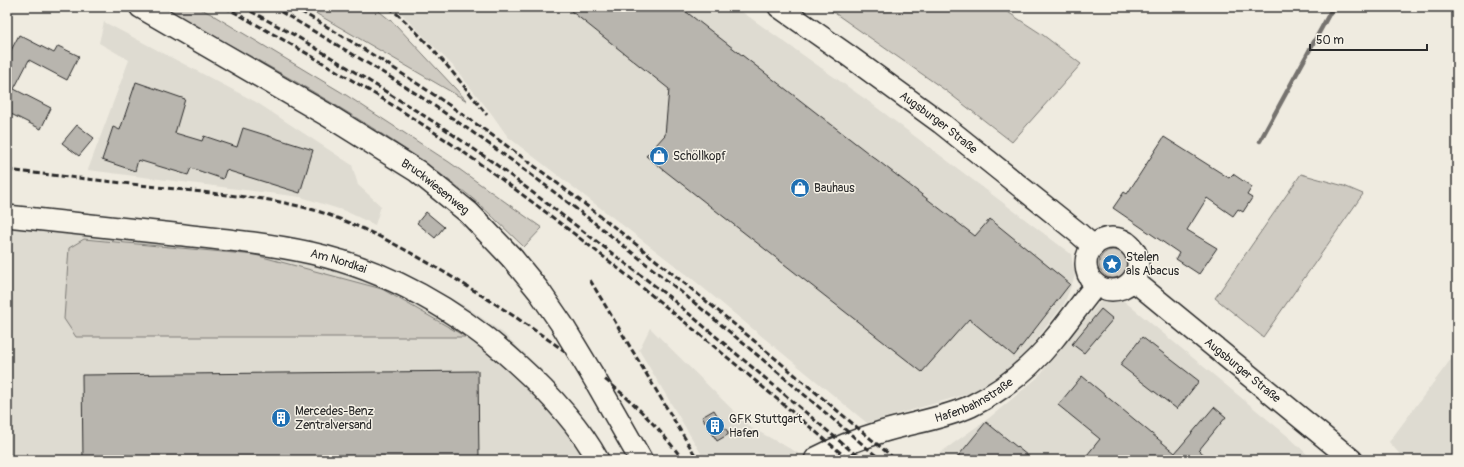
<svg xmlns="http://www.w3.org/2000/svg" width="1464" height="467" viewBox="0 0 1464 467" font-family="Pangolin,sans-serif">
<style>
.built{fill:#dedbd1}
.green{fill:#cfcbc2;stroke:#7d7b76}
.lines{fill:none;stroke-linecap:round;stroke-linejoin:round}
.stream{stroke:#74726e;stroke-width:4.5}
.building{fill:#b8b5ae;stroke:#2b2b2b}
.minor-casing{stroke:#2b2b2b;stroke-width:24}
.major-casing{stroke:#2b2b2b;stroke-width:25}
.minor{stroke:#f7f3e8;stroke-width:21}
.major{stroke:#f7f3e8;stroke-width:22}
.rail{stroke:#2b2b2b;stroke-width:3;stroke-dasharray:6 3;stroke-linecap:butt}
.major-bridge-casing{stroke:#2b2b2b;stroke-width:25;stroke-linecap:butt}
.major-bridge{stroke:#f7f3e8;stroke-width:22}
.labels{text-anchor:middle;stroke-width:3;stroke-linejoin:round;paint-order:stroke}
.street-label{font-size:12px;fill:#2b2b2b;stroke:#f7f3e8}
.poi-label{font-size:12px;fill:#2b2b2b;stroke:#f7f3e8;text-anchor:start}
</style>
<rect width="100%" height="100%" fill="#efebe0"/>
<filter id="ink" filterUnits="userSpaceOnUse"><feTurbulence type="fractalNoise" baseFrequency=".025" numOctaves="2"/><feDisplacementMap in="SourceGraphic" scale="8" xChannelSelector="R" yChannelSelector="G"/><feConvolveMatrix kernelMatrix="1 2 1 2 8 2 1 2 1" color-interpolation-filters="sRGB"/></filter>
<g filter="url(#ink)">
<g class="built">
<path d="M395 7H735L868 101 1071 254 1075 276 1064 304 1021 359 974 392 867 423 690 277 508 137 491 113 453 66Z"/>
<path d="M104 22 256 102 352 165 358 185 381 206 375 225 345 211 301 197 88 170 129 60 99 43Z"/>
<path d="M7 205 259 233 317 243 369 259 409 275 468 308 503 333 541 369 591 425 608 460H7Z"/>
<path d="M1103 298 1124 301 1290 438 1313 460H930L989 418 1037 378Z"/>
<path d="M650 328 750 427 798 453 797 460H705L639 350Z"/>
<path d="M1457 351V460H1405L1389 442Z"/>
</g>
<g class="green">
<path d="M161 7H197L211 14 346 95 449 162 542 228 524 247C504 228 483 206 462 190 369 119 263 63 161 7Z"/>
<path d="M305 7H374L396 25 467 101Z"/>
<path d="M826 7H1000L1043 35 1081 64 1012 142 945 90Z"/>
<path d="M1301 174 1344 186 1363 194 1263 337 1215 298Z"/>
<path d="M84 239 255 255 382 289 466 337H76L64 319 69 248Z"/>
<circle cx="1113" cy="264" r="14"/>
</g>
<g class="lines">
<path class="stream" d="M1260 141 1333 7"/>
</g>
<g class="building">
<path d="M566 7H680L975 236 990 219 1070 284 1014 356 969 319 922 372 646 156 665 135 669 89Z"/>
<path d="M19 35 54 53 58 46 79 56 67 80 29 60 14 89 51 108 41 129 7 112V58Z"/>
<path d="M136 82 185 99 175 133 202 141 204 136 237 147 243 128 313 150 300 193 226 170 223 179 191 168 188 175 138 160 135 171 102 160 113 127 120 130Z"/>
<path d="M77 125 94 138 79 156 62 143Z"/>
<path d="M1164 137 1229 178 1233 174 1252 187 1247 195 1252 198 1243 212 1238 209 1233 216 1207 198 1187 230 1217 248 1199 274 1176 259 1179 253 1113 208 1124 192 1127 194Z"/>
<path d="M426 212 444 227 435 238 417 223Z"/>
<path d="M1101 309 1113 319 1084 353 1072 344Z"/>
<path d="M1142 337 1199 381 1177 409 1120 365Z"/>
<path d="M478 371 479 460H83L82 375Z"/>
<path d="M1082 376 1175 453 1214 407 1226 417 1199 450 1210 460H1083L1100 439 1058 405Z"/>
<path d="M714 410 729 434 717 441 702 417Z"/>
<path d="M986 422 1033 460H955Z"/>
</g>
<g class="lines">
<defs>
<g id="minor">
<path id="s1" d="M779 7 849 56 941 123 1077 232 1093 246"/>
<path id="s2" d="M7 216C63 222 119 228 174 234 220 239 266 243 311 253 387 270 458 310 516 363 547 391 578 423 598 460"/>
<circle cx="1112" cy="264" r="26"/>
<path id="s3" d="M1133 280 1352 460"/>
<path id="s4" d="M815 460 816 458C837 447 858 439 881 432 910 423 943 419 971 406 1002 391 1031 367 1053 340 1068 322 1081 303 1096 285"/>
</g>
<g id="major">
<path id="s5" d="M141 7 329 116 417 171 469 213 512 258"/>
<path d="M593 376 641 460"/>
</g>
</defs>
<use href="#minor" class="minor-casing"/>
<use href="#major" class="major-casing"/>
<use href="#minor" class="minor"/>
<use href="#major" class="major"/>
<g class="rail">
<path d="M225 7C313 56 401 107 483 166 610 257 730 359 849 460"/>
<path d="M243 7 296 36 350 69 442 127 494 163 668 296 862 460"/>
<path d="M273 7C328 40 385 72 439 109 594 215 738 338 881 460"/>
<path d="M293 7C513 132 703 298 896 460"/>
<path d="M389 7C426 38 457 77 487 115"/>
<path d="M7 170 264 199C286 203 307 207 329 215 385 235 436 267 486 298 510 313 533 329 556 345 572 356 589 366 603 378 633 401 661 430 683 460"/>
<path d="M590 280 698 460"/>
</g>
<defs>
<path id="major-bridge" d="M512 258 539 291 561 323 593 376"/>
</defs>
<use href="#major-bridge" class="major-bridge-casing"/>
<use href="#major-bridge" class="major-bridge"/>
</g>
</g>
<defs>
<symbol id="shop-disc" viewBox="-11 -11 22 22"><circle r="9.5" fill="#1f6fb2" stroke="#f7f3e8"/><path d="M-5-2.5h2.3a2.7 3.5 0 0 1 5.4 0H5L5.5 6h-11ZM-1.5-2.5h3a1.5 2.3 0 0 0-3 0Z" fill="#fff"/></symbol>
<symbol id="sight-disc" viewBox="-11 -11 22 22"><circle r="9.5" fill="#1f6fb2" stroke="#f7f3e8"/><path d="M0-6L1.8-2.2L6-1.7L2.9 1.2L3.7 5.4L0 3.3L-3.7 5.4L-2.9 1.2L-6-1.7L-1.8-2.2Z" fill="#fff"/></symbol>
<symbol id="building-disc" viewBox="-11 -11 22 22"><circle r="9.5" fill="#1f6fb2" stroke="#f7f3e8"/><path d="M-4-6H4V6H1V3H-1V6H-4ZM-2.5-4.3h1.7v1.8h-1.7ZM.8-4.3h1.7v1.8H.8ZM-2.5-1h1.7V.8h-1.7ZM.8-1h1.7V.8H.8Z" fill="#fff"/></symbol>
</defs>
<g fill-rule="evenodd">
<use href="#shop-disc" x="648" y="145" width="22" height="22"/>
<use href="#shop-disc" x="789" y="177" width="22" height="22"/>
<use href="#sight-disc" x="1101" y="253" width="22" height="22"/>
<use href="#building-disc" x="270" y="407" width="22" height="22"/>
<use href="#building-disc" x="704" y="415" width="22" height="22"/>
</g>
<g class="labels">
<g class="street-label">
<text dy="4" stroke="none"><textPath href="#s1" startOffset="197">Augsburger Straße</textPath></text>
<text dy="4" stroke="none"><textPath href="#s5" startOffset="345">Bruckwiesenweg</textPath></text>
<text dy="4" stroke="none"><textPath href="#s2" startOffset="335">Am Nordkai</textPath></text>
<text dy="4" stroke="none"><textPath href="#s3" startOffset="142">Augsburger Straße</textPath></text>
<text dy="4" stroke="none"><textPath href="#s4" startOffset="171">Hafenbahnstraße</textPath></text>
</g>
<g class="poi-label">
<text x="673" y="160">Schöllkopf</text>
<text x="814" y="192">Bauhaus</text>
<text x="1126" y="261">Stelen<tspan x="1126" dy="14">als Abacus</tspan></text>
<text x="295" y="415">Mercedes-Benz<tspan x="295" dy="14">Zentralversand</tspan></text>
<text x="729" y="423">GFK Stuttgart<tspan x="729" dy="14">Hafen</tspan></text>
</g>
</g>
<rect width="1464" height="467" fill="none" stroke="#f7f3e8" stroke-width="24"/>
<rect x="12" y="12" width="1440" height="443" fill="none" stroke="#2b2b2b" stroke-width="1.5" filter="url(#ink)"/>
<path d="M1310 44v6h117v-6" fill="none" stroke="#2b2b2b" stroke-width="2"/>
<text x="1316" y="44" font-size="12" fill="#2b2b2b" stroke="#f7f3e8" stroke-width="3" paint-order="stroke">50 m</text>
</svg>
